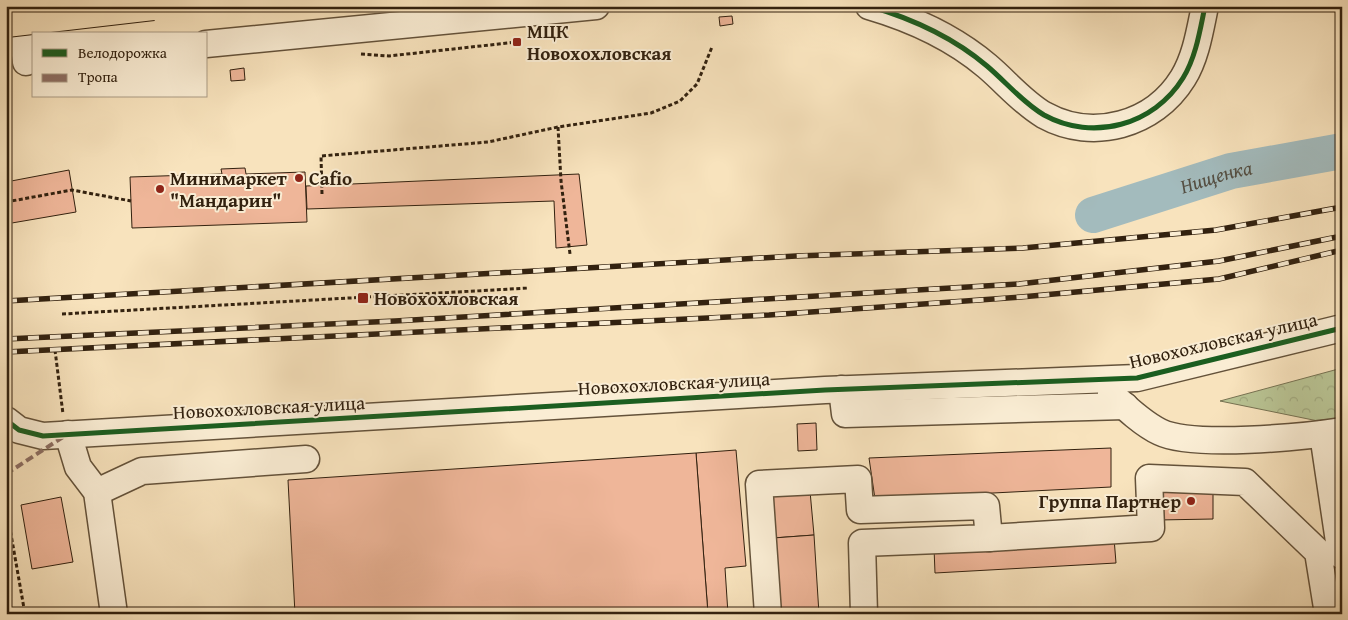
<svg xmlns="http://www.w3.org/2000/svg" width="1348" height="620" viewBox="0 0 1348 620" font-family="'Gentium Book Plus',serif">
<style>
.forest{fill:url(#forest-crowns);stroke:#767252}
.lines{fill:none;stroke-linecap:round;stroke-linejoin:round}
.river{stroke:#a3bbbd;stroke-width:36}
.building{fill:#efb699;stroke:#32210f}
.minor-casing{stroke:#64523a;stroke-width:29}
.path{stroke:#32210f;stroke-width:3;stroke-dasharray:4 2.5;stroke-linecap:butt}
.minor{stroke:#faedd4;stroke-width:26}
.rail-casing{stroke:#32210f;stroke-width:5.5}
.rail{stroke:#faedd4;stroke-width:4;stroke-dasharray:11;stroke-linecap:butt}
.major-bridge-casing{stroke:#32210f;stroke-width:30;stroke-linecap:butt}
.major-bridge{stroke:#f8e3bd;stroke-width:28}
.quiet{stroke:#8d6e63;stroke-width:4;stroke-dasharray:8 4;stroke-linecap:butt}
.cycleway-casing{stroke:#faedd4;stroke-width:8}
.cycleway{stroke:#1b5e20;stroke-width:5}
.poi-dot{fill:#8f2418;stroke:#faedd4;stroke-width:2}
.labels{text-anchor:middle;stroke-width:4;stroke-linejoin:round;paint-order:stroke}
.poi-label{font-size:19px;font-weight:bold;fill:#32210f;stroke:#faedd4;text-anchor:start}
.street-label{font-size:19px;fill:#32210f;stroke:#faedd4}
.water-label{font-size:20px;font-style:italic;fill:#544f43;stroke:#faedd4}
</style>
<defs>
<pattern id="forest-crowns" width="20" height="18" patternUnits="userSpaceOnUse" patternTransform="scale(1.25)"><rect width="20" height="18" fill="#b9c494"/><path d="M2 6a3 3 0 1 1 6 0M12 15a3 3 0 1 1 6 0" fill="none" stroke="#a0a87e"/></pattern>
</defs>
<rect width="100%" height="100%" fill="#f8e3bd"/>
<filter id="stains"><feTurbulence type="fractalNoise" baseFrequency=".004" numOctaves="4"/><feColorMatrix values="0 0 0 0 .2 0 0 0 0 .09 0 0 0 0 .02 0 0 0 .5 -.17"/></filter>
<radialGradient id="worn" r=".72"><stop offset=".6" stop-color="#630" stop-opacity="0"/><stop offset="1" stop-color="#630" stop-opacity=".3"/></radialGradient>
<path class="forest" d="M1342 368V418L1323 422 1220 401Z"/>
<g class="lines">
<path class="river" id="s1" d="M1093 215 1231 171 1342 151"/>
</g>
<g class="building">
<path d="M732 16 733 24 720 26 719 17Z"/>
<path d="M244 68 245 80 231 81 230 70Z"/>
<path d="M245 168 246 174 305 172 307 222 132 228 130 177 222 174 221 169Z"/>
<path d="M69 170 76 212 6 224V182Z"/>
<path d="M579 174 587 245 556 248 554 201 307 209 306 186Z"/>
<path d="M816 423 817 450 798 451 797 424Z"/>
<path d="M1111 448V487L875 499 869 458Z"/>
<path d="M736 450 746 566 725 568 728 614H708L696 453Z"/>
<path d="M696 453 708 614H295L288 480Z"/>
<path d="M1213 483V519L1158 520 1157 485Z"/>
<path d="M810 491 814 535 773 538 770 494Z"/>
<path d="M61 497 73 562 32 569 21 505Z"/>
<path d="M814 535 819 614H801V612L779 614 773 538Z"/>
<path d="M1114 538 1116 563 935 573 934 548Z"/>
</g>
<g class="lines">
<defs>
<g id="minor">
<path d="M18 6 26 62"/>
<path d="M869 6C910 18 954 38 987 66 1006 82 1022 102 1044 115 1093 142 1154 125 1183 78 1196 57 1200 30 1205 6"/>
<path d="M206 44 596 6"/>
<path d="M842 389 845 414 1125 406"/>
<path d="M1111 394C1125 407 1143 424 1160 432 1193 448 1303 437 1342 431"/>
<path d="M6 420 19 430 43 436 825 390 1137 378 1342 328"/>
<path d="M68 434 78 467 97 492 114 614"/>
<path d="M1323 434 1341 555"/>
<path d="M97 492 142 471 306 459"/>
<path d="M989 538 1151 528 1149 478 1245 482 1318 552 1328 614"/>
<path d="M768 614 759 484 858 479 860 510 986 506 989 538 862 543 864 614"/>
</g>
</defs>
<use href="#minor" class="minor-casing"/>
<g class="path">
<path d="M361 54 389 56 517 42"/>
<path d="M558 127 561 181 570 254"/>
<path d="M322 194 321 156 488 142 558 127 651 113 680 101 697 84 712 47"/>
<path d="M6 202 72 190 131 201"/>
<path d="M62 314 529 288"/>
<path d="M55 350 63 414"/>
<path d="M6 506 25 614"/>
</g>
<use href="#minor" class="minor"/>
<defs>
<g id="rail">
<path d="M6 301 796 256 1023 248 1216 230 1342 207"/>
<path d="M6 339 395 321 1019 284 1219 261 1342 236"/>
<path d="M6 352 769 315 1021 297 1219 279 1342 250"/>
</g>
</defs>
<use href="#rail" class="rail-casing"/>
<use href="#rail" class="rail"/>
<defs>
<path id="major-bridge" d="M6 23 153 6"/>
</defs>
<use href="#major-bridge" class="major-bridge-casing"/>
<use href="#major-bridge" class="major-bridge"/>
<path class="quiet" d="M6 474 63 437"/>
<defs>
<g id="cycleway">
<path d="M869 6C910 18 954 38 987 66 1006 82 1022 102 1044 115 1093 142 1154 125 1183 78 1196 57 1200 30 1205 6"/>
<path d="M6 420 19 430 43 436 825 390 1137 378 1342 328"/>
</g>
</defs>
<use href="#cycleway" class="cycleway-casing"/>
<use href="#cycleway" class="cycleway"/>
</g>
<g class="poi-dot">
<rect x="512" y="37" width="10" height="10" rx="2.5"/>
<circle cx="299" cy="178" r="5"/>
<circle cx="160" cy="189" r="5"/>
<rect x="357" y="292" width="12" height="12" rx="2.5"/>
<circle cx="1191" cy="501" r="5"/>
</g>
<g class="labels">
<g class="poi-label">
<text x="527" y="38">МЦК<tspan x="527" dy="22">Новохохловская</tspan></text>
<text x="170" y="185">Минимаркет<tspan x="170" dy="22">"Мандарин"</tspan></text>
<text x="309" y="185">Cafio</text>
<text x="374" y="305">Новохохловская</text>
<text x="1181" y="508" text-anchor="end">Группа Партнер</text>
</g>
<g class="street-label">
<text transform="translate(1223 340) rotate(-13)" y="7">Новохохловская улица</text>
<text transform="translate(674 383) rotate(-3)" y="7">Новохохловская улица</text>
<text transform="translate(269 407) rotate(-3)" y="7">Новохохловская улица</text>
</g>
<g class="water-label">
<text dy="7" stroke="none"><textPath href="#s1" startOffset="129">Нищенка</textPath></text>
</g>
</g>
<rect width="1348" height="620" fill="none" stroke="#f8e3bd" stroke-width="25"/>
<rect x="8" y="8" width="1333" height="605" fill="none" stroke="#32210f" stroke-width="2.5"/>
<rect x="12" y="12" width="1323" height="595" fill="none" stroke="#32210f"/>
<rect x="32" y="32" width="175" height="65" fill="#faedd4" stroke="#aa9b85"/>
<rect x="42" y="49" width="25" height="8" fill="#1b5e20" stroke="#aa9b85"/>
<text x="78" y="58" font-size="15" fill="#32210f">Велодорожка</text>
<rect x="42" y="74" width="25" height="8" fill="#8d6e63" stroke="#aa9b85"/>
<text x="78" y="82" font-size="15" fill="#32210f">Тропа</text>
<rect width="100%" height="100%" filter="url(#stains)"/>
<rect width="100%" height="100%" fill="url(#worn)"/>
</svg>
